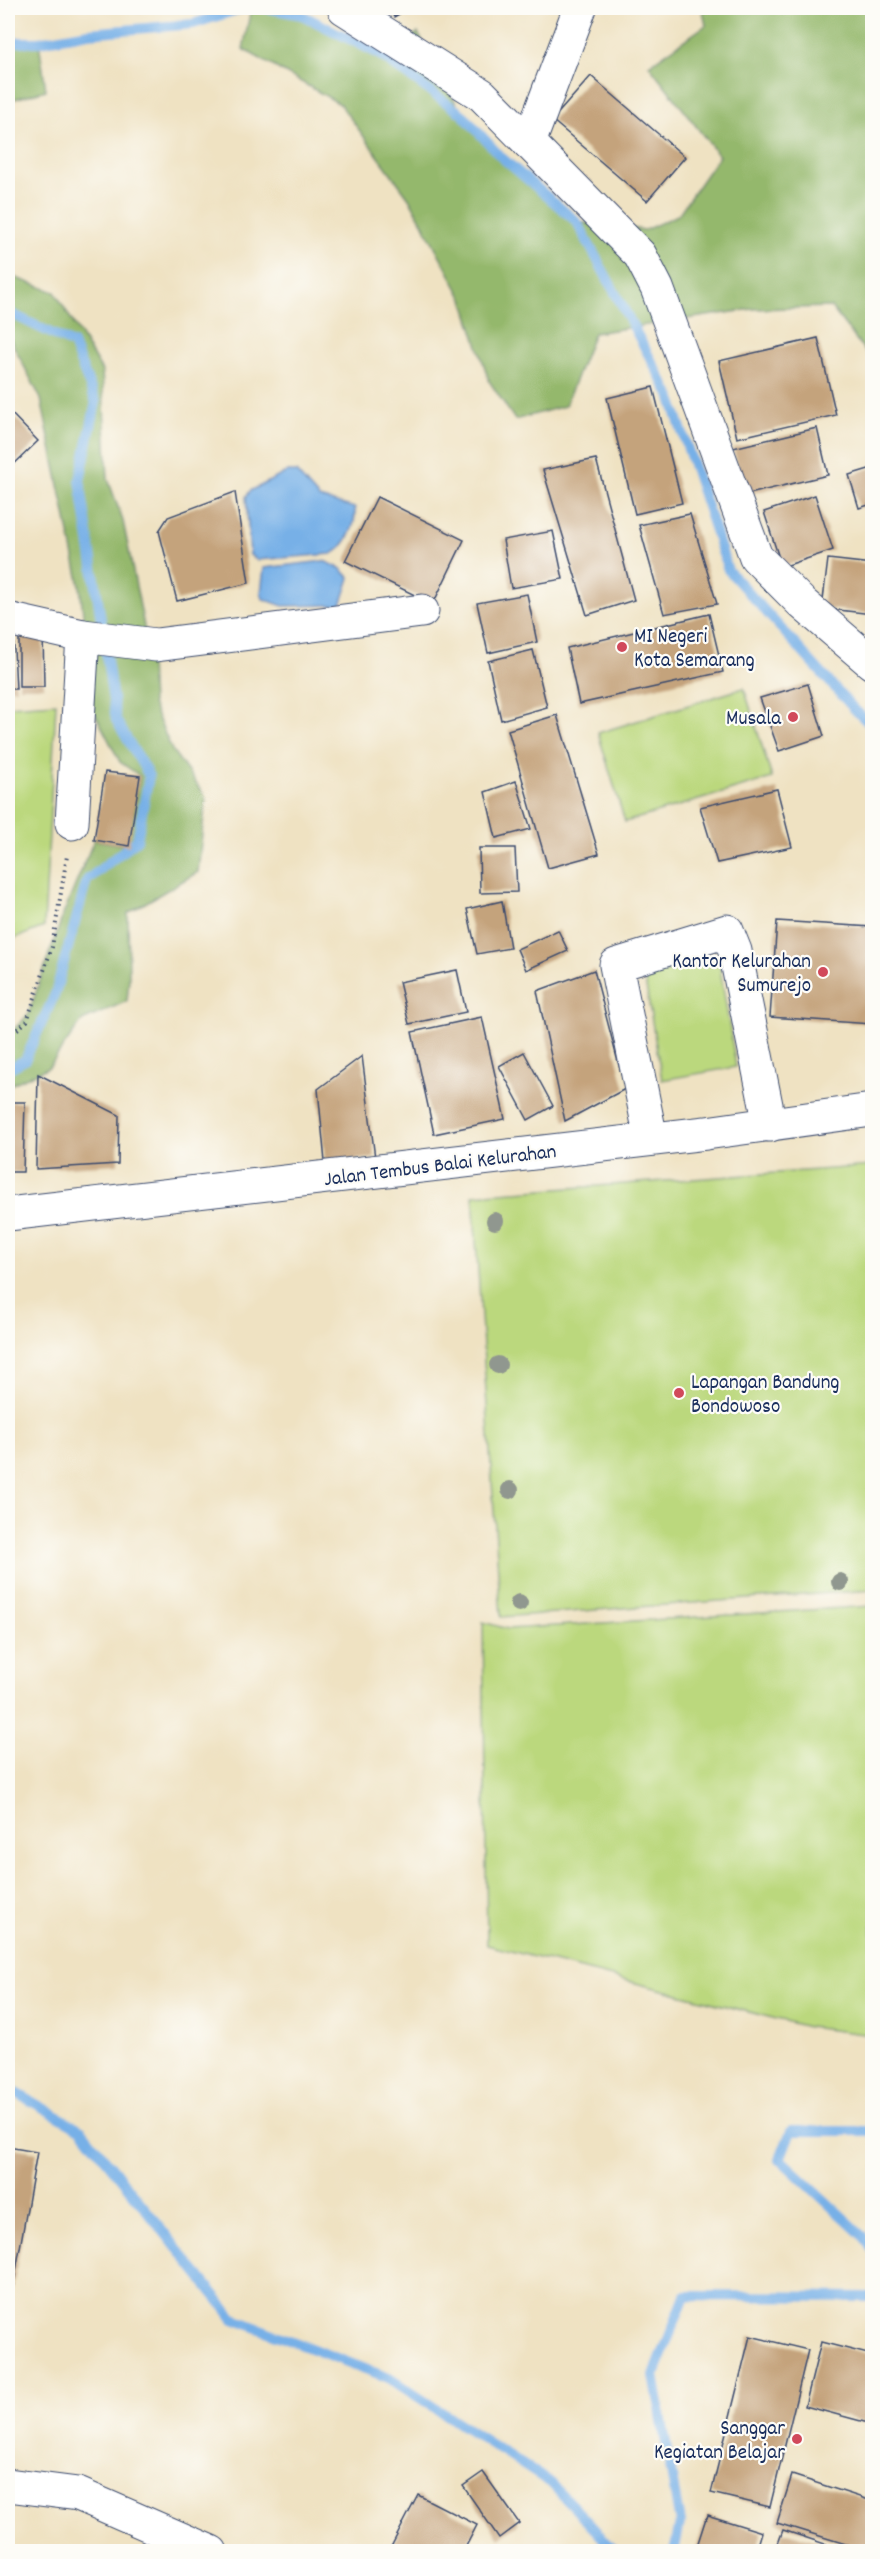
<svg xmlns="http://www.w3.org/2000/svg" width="880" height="2559" viewBox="0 0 880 2559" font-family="Dekko,sans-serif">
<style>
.green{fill:#bbd87d;stroke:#6b846e;stroke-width:1.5}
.forest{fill:#94b86c;stroke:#587465;stroke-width:1.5}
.water{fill:#77b0e7;stroke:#4970a2;stroke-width:1.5}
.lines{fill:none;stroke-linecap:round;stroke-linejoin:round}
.stream{stroke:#77b0e7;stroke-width:10}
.building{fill:#c4a37c}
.minor-casing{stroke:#3b4a6d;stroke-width:35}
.major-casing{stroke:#3b4a6d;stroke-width:35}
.path{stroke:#3b4a6d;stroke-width:4;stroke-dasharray:1.5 4.5;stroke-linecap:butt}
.minor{stroke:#fff;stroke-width:33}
.major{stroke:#fff;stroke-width:33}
.tree{fill:#90978f}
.poi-dot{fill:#d1495b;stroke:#fdfcf7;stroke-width:2}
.labels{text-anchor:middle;stroke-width:4.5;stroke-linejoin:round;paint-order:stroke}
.poi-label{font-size:21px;fill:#1b2f5e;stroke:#fdfcf7;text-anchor:end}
.street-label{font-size:21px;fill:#1b2f5e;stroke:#fdfcf7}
</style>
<rect width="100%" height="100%" fill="#fdfcf7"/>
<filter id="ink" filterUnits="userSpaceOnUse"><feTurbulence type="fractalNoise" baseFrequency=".0167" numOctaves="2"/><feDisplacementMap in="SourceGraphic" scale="12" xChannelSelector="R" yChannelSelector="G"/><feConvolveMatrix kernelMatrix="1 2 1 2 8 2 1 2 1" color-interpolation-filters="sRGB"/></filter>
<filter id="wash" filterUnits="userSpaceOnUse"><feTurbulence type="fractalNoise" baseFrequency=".008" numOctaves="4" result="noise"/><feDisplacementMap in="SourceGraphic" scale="24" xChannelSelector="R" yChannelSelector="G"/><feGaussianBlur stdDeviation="1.35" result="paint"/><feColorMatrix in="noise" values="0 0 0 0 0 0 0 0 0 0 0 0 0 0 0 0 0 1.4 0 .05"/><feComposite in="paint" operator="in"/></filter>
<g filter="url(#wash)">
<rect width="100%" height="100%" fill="#efe2c2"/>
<g class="green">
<path d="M744 688 772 778 625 822 598 733Z"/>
<path d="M56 703 44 927 8 941V706Z"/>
<path d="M719 962 736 1067 662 1080 644 975Z"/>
<path d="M872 1166V1590L501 1617 473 1195Z"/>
<path d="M872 1606V2035L808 2027 487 1945 483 1622 508 1629Z"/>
</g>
<g class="forest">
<path d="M251 8C297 8 337 33 377 53L418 33 462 114 500 156 577 222 645 230 678 215 719 156 649 65 706 25 702 8H872V360L831 307 753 309 594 333 565 406 515 420 489 381 463 299 409 198 340 104 243 49Z"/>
<path d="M8 42H39L46 90 8 101Z"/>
<path d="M8 275 55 292 102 371 108 479 123 521 143 621 150 662 152 704 172 750 206 797 198 872 128 913 129 979 127 1001 82 1021 49 1067 8 1086V1035L28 1015 64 912 94 840 128 846 140 776 120 762 93 710 80 586 41 399 8 335Z"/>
</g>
<g class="water">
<path d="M287 472H296L319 498 355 508C356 525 347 546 332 554L257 560 250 555 246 497 250 491Z"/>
<path d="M324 561 340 568 350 578 341 605 283 606 263 599 261 593 264 568Z"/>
</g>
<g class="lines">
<g class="stream">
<path d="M265 8 302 15 377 53 462 114 500 156 577 222 670 395 728 570 855 710 872 726"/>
<path d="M8 42H39L88 33 193 24 243 8"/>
<path d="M8 312 73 344 96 402 80 480 116 720 149 776 137 840 87 880 55 994 25 1060 8 1069"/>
<path d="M8 2088 82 2130 234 2319 389 2378 551 2483 616 2552"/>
<path d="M872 2131H791L780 2159 861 2234 872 2249"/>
<path d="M674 2552 680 2523 654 2375 685 2296 872 2297"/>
</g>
</g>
<g id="blocks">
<g class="building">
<path d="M135 8H155L136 13Z"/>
<path d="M388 8H410L394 17Z"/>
<path d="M591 76 685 157 647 201 552 120Z"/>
<path d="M818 338 836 415 737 438 719 361Z"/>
<path d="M653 387 682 503 635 514 607 398Z"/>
<path d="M8 410 38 441 8 470Z"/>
<path d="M817 428 828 475 745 495 733 448Z"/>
<path d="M596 459 634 600 587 615 543 470Z"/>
<path d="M872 468V504L859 508 849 475Z"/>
<path d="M235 492 249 583 177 601 159 531 168 517Z"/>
<path d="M815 495 833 550 782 567 764 512Z"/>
<path d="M377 497 464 540 433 604 345 561Z"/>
<path d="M690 514 717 604 664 614 639 525Z"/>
<path d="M8 528H10L12 599 8 600Z"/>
<path d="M553 531 563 579 511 588 503 540Z"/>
<path d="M828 559 872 564V614L822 608Z"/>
<path d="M527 594 537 642 488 653 477 603Z"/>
<path d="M709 614 723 672 579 704 567 648Z"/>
<path d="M13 629 16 689H8V630Z"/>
<path d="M43 630 44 687H19V631Z"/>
<path d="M533 650 547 707 501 720 488 661Z"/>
<path d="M808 684 824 736 779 751 760 698Z"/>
<path d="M557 715 599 854 548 868 508 730Z"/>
<path d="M105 772 140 776 129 846 94 840Z"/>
<path d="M516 781 531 829 496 838 485 792Z"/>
<path d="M777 789 792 847 717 863 700 807Z"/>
<path d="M479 848H515L517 892 480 893Z"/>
<path d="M502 901 510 948 477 954 467 909Z"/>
<path d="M777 921 872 927V1024L770 1017Z"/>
<path d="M558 930 568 951 526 970 517 949Z"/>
<path d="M457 970 466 1012 409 1024 399 982Z"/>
<path d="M594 970 625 1089 565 1121 537 991Z"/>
<path d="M482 1017 505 1119 434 1134 412 1032Z"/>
<path d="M524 1052 553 1106 528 1120 499 1066Z"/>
<path d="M362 1056 375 1158 325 1162 318 1089Z"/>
<path d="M38 1074 119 1115 118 1164 36 1169Z"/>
<path d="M8 1102H25L23 1172H8Z"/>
<path d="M8 2147 37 2152 9 2310H8Z"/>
<path d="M750 2336 808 2350 770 2507 711 2493Z"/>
<path d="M821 2342 872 2355V2424L805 2406Z"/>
<path d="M483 2472 519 2523 499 2538 463 2486Z"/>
<path d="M792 2475 872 2501V2552L777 2523Z"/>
<path d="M418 2495 477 2525 463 2552H399L391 2547Z"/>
<path d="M707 2515 762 2532 756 2552H695Z"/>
<path d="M783 2530 846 2551V2552H775Z"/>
</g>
</g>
</g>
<g filter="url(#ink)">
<use href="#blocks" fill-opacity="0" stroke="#3b4a6d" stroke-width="1.5"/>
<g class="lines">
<defs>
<g id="minor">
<path d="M344 8 482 95 640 255 657 288 756 557 802 603 872 663"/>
<path d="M529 143 580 8"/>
<path d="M8 619 83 636 156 645 422 611"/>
<path d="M72 823 83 636"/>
<path d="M651 1139 616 965 727 931 735 951 770 1125"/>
<path d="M8 1214 706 1133 872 1110"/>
</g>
<path id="major" d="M8 2485 78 2494 211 2552"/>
</defs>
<use href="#minor" class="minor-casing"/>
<use href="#major" class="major-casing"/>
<path class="path" d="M8 1037 27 1021 52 947 67 856"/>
<use href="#minor" class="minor"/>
<use href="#major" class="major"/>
</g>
<g class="tree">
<circle cx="495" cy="1221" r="9"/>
<circle cx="498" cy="1365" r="9"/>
<circle cx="510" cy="1490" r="9"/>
<circle cx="840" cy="1582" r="9"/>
<circle cx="519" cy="1603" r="9"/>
</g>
</g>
<g class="poi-dot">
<circle cx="622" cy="647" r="6"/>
<circle cx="793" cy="717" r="6"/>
<circle cx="823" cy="972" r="6"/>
<circle cx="679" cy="1393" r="6"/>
<circle cx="797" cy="2439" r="6"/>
</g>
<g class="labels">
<g class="poi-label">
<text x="634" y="642" text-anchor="start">MI Negeri<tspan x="634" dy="24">Kota Semarang</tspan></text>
<text x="781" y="724">Musala</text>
<text x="811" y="967">Kantor Kelurahan<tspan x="811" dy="24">Sumurejo</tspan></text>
<text x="691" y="1388" text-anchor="start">Lapangan Bandung<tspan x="691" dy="24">Bondowoso</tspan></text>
<text x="785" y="2434">Sanggar<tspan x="785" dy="24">Kegiatan Belajar</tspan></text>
</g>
<g class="street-label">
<text transform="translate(440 1164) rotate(-7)" y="7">Jalan Tembus Balai Kelurahan</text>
</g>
</g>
<rect width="880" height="2559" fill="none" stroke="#fdfcf7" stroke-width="30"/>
</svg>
